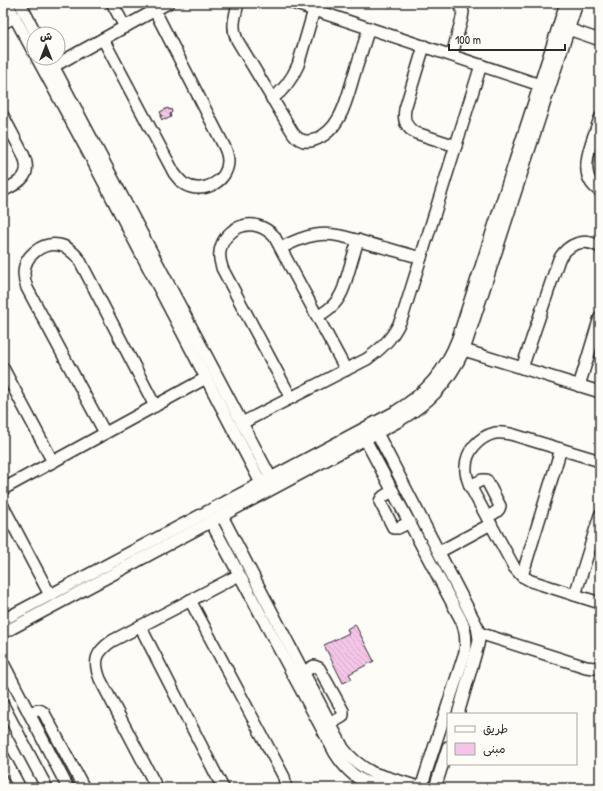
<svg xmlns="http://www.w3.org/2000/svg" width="603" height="791" viewBox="0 0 603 791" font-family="'Patrick Hand','Playpen Sans Arabic',sans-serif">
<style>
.building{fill:url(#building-back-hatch);stroke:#2b2b2b}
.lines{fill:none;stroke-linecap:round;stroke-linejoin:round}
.minor-casing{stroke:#2b2b2b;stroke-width:14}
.minor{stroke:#fdfcf7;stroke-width:11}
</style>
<defs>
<pattern id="building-back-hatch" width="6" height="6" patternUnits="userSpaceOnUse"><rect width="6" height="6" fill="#f4c5e8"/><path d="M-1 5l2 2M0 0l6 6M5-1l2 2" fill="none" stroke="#d1a9c7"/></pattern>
</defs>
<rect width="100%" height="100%" fill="#fdfcf7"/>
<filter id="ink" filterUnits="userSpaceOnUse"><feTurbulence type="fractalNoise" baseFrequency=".025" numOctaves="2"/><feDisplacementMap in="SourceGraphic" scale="8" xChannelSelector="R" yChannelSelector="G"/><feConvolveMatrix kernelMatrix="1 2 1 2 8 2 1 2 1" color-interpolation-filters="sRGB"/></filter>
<g filter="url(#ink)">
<g class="building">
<path d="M168 108 169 110 171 109 172 112 170 114 171 117 165 120 164 118 162 120 160 116H162L160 112Z"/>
<path d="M355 624 374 661 349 674 352 679 343 683 324 645 349 633 347 629Z"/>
</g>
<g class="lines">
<defs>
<g id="minor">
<path d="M7 3 34 53"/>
<path d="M20 3 36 34"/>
<path d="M112 3 125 27"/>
<path d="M238 3C235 18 231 26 237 40L293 133C298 140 305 143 314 140 341 131 347 98 354 75 359 59 364 44 369 28"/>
<path d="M293 3 540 85"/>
<path d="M3 23 15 17"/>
<path d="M568 29 600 40"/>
<path d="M103 39 174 173C177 177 180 181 184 184 202 195 228 182 228 161 228 155 226 150 224 146L155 11"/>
<path d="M424 46 405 109C403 120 406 128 416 133L456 146"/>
<path d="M452 55 462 18 463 12 459 3"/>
<path d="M37 58 89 154 261 483"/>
<path d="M49 58 271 478"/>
<path d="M54 66 168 3"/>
<path d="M272 99C284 90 292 79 298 65L314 10"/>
<path d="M3 116 23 154C33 176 20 182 3 191"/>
<path d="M600 118C593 140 574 175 600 191"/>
<path d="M281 248C292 242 303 237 316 235 334 232 353 239 370 244 387 248 404 253 421 258"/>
<path d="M318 316C331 309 339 301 344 287L358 240"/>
<path d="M464 350 600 392"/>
<path d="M3 368 53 462"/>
<path d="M522 368 559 259C568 244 584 237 600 247"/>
<path d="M579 386 600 317"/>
<path d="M291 398 222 268C222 266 220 262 220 259 217 239 238 220 258 226 265 228 269 231 274 236L346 370"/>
<path d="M242 423 367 359C385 346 395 335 403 315L481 65"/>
<path d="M105 433 27 288C25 283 24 278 24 273 24 256 42 242 59 245 67 246 73 252 79 259L155 406"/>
<path d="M377 433 477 626 479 639 478 645 458 714"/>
<path d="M365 439 460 618C466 629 467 639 465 652L421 788"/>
<path d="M600 461 514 435C507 433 501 432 495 433 479 437 466 451 466 467 465 474 468 480 470 486L514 567 522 576 531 581 600 603"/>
<path d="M470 486 482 480H486L487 481 500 506C499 512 492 514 487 517"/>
<path d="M3 489 206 378"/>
<path d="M393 491C388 494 381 496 380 502L393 527 394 528H398L410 522"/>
<path d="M3 506 50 595"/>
<path d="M222 516 343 748C351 759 360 766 373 773L422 788"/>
<path d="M211 522 335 753C342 764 352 776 364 781 371 784 379 786 386 788"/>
<path d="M439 552 491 524"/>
<path d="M522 576 561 449"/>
<path d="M575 595 600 515"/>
<path d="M190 600 284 777 285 783V788"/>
<path d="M3 620 395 412C426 393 445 372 458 338L566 3"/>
<path d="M140 626 223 788"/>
<path d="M3 633 397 422C429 403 448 384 464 350L577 3"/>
<path d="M479 633 586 667 594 668 600 667"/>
<path d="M3 663 68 788"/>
<path d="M303 672 314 666 319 668 343 711V715L342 717 330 724"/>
<path d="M3 705 47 788"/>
<path d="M29 713C35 711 39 708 44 713L84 788"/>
<path d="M3 756 20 788"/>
<path d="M157 788 100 679C93 661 96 652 112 641L239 575"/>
<path d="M435 788 448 747"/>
</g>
</defs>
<use href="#minor" class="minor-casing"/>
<use href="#minor" class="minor"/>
</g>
</g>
<rect width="603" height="791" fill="none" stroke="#fdfcf7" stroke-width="16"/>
<rect x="8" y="8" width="587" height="775" fill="none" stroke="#2b2b2b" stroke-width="1.5" filter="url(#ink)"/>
<rect x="447" y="713" width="130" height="52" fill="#fdfcf7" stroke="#a9a8a5"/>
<rect x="455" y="726" width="20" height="6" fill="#fdfcf7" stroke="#a9a8a5"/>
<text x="483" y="733" font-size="12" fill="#2b2b2b">طريق</text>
<rect x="455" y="743" width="20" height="12" fill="#f4c5e8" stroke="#a9a8a5"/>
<text x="483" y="753" font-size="12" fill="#2b2b2b">مبنى</text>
<g transform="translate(46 46)"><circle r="19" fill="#fdfcf7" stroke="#a9a8a5"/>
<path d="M0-3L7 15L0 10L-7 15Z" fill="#2b2b2b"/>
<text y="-6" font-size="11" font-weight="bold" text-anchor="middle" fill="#2b2b2b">ش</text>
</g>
<path d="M449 44v6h116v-6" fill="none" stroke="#2b2b2b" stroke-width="2"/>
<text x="455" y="44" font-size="12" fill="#2b2b2b" stroke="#fdfcf7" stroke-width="3" paint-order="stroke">100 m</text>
</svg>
